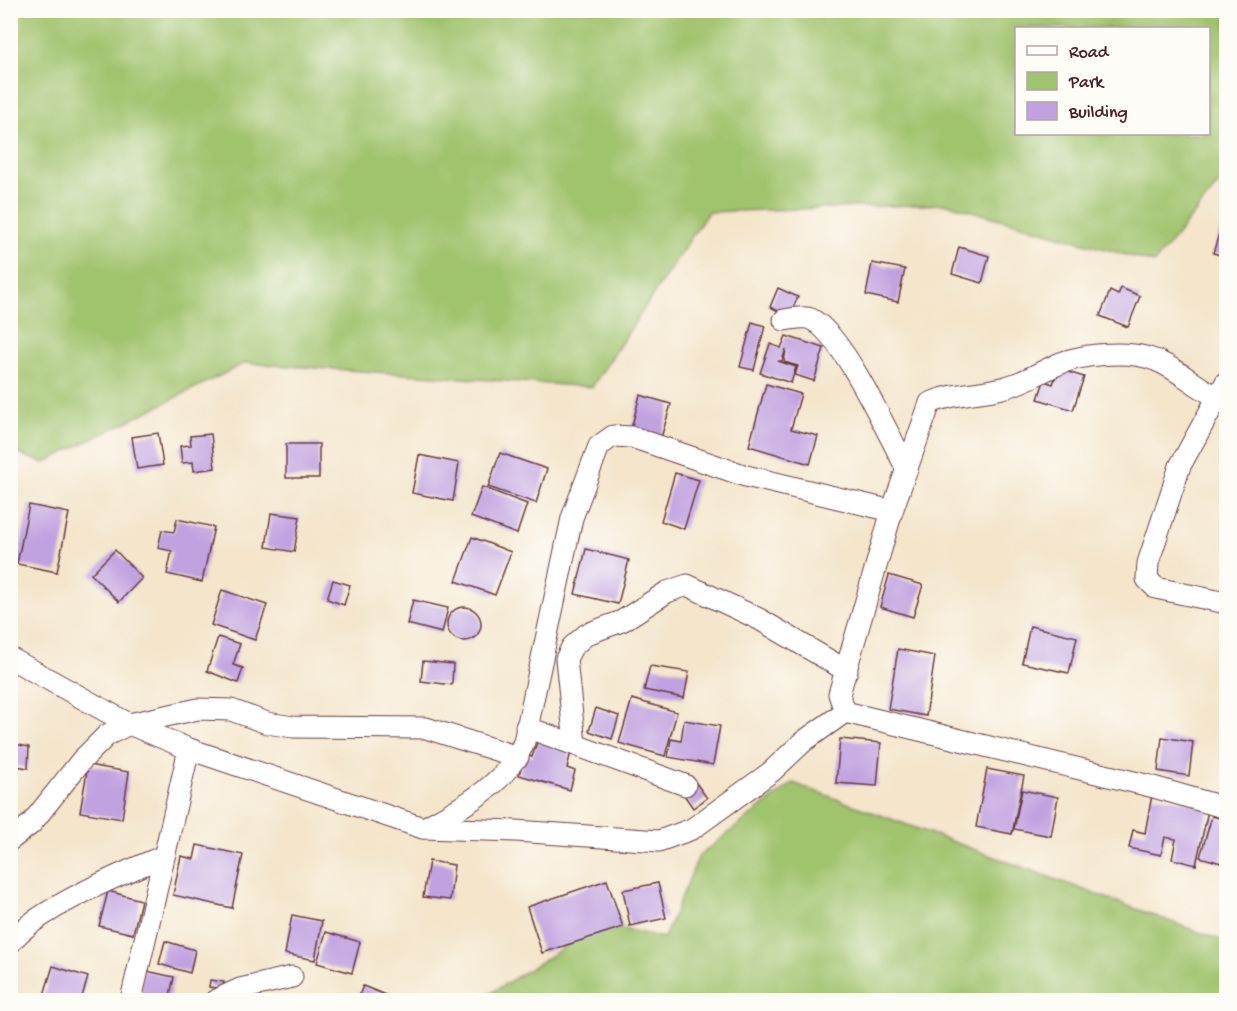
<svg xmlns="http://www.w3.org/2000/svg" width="1237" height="1011" viewBox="0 0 1237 1011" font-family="'Gochi Hand',sans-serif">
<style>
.green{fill:#a0c36d;stroke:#75714c;stroke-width:1.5;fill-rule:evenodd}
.building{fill:#c1a2e0}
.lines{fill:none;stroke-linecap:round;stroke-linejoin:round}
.minor-casing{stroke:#643d43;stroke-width:23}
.minor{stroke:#fff;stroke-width:21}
</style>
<rect width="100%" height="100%" fill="#fdfcf7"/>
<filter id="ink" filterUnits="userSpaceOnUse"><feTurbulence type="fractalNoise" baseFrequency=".0167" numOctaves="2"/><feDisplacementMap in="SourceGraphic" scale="12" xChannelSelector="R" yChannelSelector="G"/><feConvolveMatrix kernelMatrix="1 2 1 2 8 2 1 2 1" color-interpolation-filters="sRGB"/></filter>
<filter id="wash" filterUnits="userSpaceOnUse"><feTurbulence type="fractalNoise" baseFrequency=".008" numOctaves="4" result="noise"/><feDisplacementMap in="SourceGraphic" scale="24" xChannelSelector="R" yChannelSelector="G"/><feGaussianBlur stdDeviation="1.35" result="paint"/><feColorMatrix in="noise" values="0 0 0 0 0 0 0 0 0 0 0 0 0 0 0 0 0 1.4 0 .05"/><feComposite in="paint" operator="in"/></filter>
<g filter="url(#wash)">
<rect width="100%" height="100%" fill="#f4e5cb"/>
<g class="green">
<path d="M11 10 1226 11V175L1154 263 948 204 708 212 592 387 245 363 44 463 11 451ZM1016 28H1208V134H1016Z"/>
<path d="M793 783 1226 942V1000H480L601 924 664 938 699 856Z"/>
</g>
<g id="blocks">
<g class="building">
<path d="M1224 218 1226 219V257L1213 253Z"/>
<path d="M959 247 989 256 982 283 952 274Z"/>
<path d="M872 263 905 269 898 302 866 295Z"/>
<path d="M778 288 798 297 789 316 770 307Z"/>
<path d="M1121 288 1140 296 1128 327 1100 316 1110 291 1118 295Z"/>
<path d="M752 322 765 326 754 370 740 367Z"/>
<path d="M786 336 824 348 814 381 795 375 798 366 784 362 786 349 782 361H778L796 367 791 383 760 373 770 344 781 348Z"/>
<path d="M1058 369 1084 377 1073 410 1038 399 1044 381 1053 384Z"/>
<path d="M766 384 801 394 791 429 818 436 810 464 749 446Z"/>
<path d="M640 395 671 404 661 438 631 429Z"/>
<path d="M158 433 163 465 137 469 132 437Z"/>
<path d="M211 434 215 468 194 471 193 462 182 463 180 446 191 445 190 436Z"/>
<rect x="286" y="444" width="33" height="34"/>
<path d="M500 453 547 469 536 503 488 487Z"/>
<path d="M419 455 459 463 453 501 412 493Z"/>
<path d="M675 473 699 480 684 529 661 521Z"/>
<path d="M482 487 527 504 517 534 471 517Z"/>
<path d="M29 505 69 513 57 572 17 564Z"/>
<path d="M271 513 300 517 294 552 266 547Z"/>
<path d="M177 519 214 527 202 582 167 574 172 551 158 548 162 530 174 532Z"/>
<path d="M472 537 511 552 495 595 456 581Z"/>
<path d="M586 549 629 560 618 604 575 594Z"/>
<path d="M115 550 142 578 119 602 91 574Z"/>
<path d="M889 575 923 585 913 617 880 607Z"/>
<path d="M333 580 350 585 344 605 327 599Z"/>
<path d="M222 590 267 605 255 640 211 625Z"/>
<path d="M413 600 448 608 442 633 407 624Z"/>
<circle cx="464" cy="624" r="17"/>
<path d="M1030 626 1077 637 1069 673 1022 663Z"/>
<path d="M218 637 240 644 233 665 243 668 238 683 207 671Z"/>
<path d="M898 649 935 656 926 716 888 709Z"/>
<path d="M423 661 453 664 452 685 421 681Z"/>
<path d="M650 666 689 672 684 698 644 690Z"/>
<path d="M632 699 677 712 665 756 619 743Z"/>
<path d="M596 708 619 716 612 739 589 731Z"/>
<path d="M684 720 720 726 713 765 668 757 671 739 681 741Z"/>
<path d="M1162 737 1193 742 1189 776 1158 771Z"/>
<path d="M538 739 572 748 567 768 575 771 570 790 519 775 524 755 532 757Z"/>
<path d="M840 739 881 743 877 786 836 783Z"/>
<path d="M10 743 29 747 28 768 10 765Z"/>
<path d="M88 765 129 772 122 819 80 812Z"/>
<path d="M987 769 1024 776 1012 834 976 827Z"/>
<path d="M696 783 707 798 693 808 682 792Z"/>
<path d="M1022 790 1058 797 1051 836 1014 829Z"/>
<path d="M1152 795 1209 806 1196 865 1172 859 1176 839 1165 837 1161 855 1129 848 1133 830 1145 833Z"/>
<path d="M1212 816 1226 820V841L1221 863 1200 857Z"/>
<path d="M197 845 243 855 232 908 173 895 181 856 194 859Z"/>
<path d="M429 861 454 865 450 900 423 897Z"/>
<path d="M607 880 623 927 542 953 527 907Z"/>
<path d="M658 883 666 918 630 926 623 890Z"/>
<path d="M108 891 141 900 133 934 99 926Z"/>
<path d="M292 915 322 921 315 960 285 954Z"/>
<path d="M326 932 360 942 352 973 317 963Z"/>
<path d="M165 941 195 950 190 973 159 964Z"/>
<path d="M53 966 88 977 81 1000 43 998Z"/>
<path d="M142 970 174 977 169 1000H140Z"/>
<path d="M210 980 224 982 222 989 209 987Z"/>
<path d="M363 986 398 1000H357Z"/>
</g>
</g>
</g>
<g filter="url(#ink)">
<use href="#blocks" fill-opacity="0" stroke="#643d43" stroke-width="1.5"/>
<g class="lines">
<defs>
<g id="minor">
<path d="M784 320C792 319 804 316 811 319 844 335 888 435 907 469"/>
<path d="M1226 382 1180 466 1148 563 1147 579 1156 588 1226 603"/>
<path d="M1226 401C1201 392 1181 370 1155 360 1129 349 1077 354 1052 367 1035 375 1021 384 1002 388 977 394 953 393 930 403L892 511 839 694 845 712 1150 786 1226 808"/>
<path d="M10 658 129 724 189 749 423 828 516 831 659 841 692 829 771 772 804 741 845 712"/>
<path d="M526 727 685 785"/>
<path d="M575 744 566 659 572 647 587 634 622 621 667 592 687 585 759 619 847 671"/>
<path d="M424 828C462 807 506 785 524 742L572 518 599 446 613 436 632 437 746 476 892 511"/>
<path d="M10 840 31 824 81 761 107 735 129 724 198 709 231 710 267 723 293 727 426 728 518 757"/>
<path d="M10 943C35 910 125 872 164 856"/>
<path d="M131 1000 189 749"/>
<path d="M216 1000 240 989 292 977"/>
</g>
</defs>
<use href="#minor" class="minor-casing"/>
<use href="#minor" class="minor"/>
</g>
</g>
<rect width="1237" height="1011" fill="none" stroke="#fdfcf7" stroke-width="36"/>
<rect x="1015" y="27" width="195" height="108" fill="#fdfcf7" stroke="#b5a4a5" stroke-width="1.5"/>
<rect x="1027" y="46" width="30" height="9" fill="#ffffff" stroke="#b5a4a5" stroke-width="1.5"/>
<text x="1069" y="57" font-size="18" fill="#4a1f2b">Road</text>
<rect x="1027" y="72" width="30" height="18" fill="#a0c36d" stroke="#b5a4a5" stroke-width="1.5"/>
<text x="1069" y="87" font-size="18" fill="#4a1f2b">Park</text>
<rect x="1027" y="102" width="30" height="18" fill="#c1a2e0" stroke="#b5a4a5" stroke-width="1.5"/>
<text x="1069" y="117" font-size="18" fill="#4a1f2b">Building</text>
</svg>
